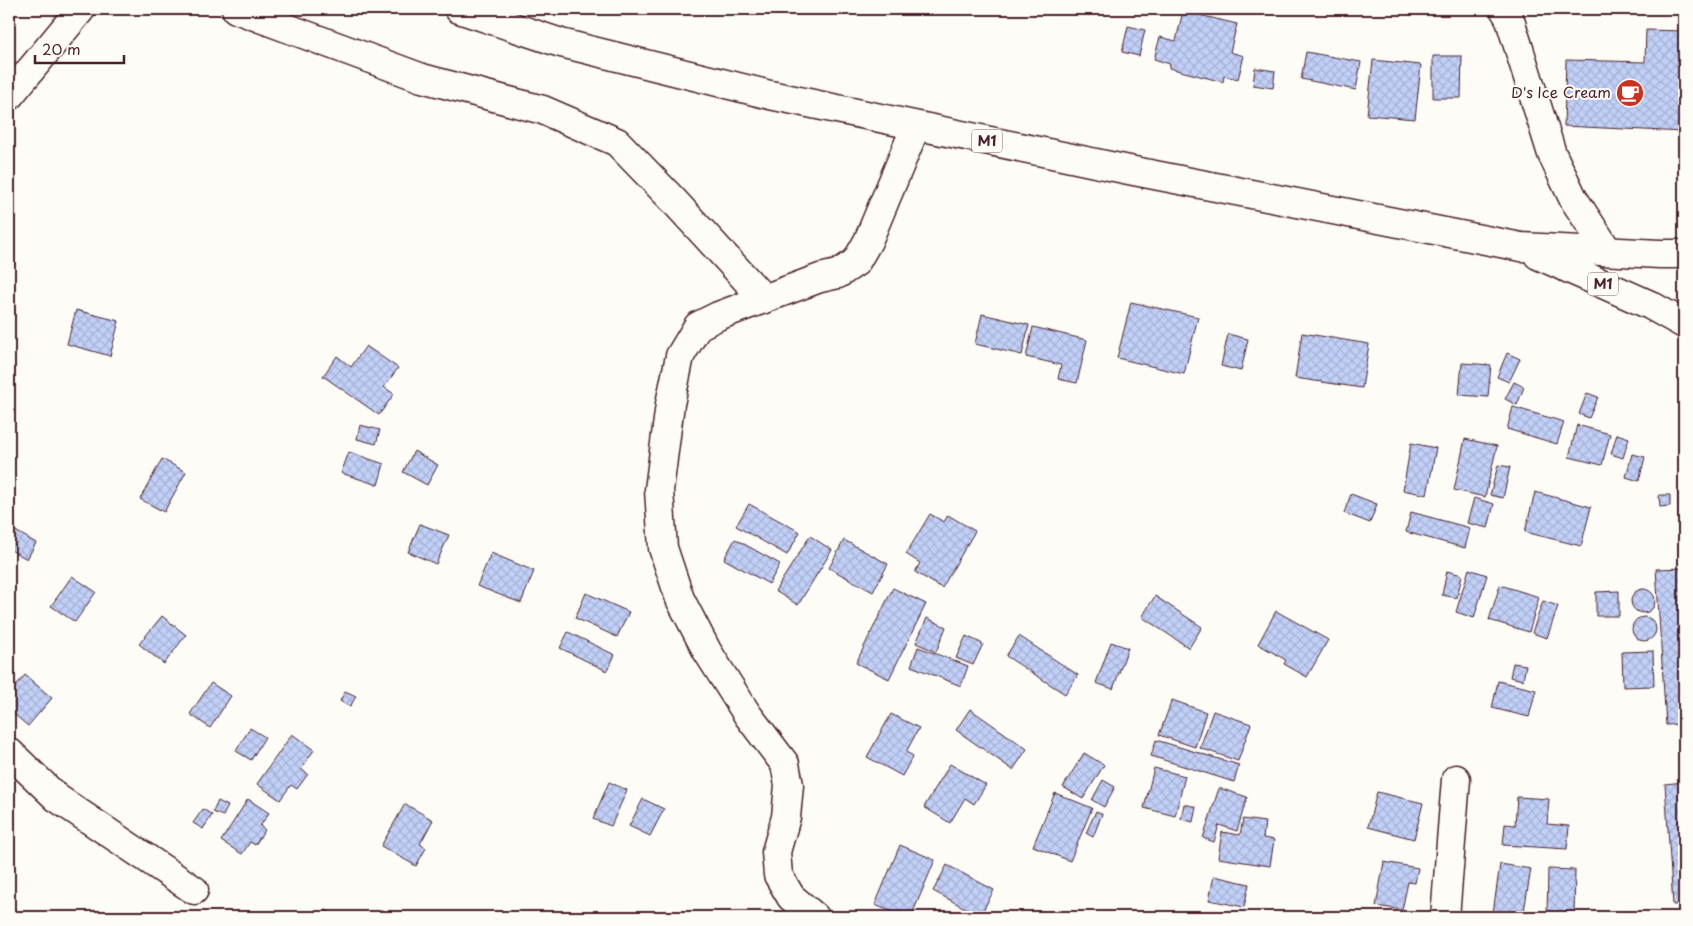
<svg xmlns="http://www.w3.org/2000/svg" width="1693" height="926" viewBox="0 0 1693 926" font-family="'Playpen Sans',sans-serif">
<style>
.building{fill:url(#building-cross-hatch);stroke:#4a1f2b}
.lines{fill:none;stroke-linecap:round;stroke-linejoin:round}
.minor-casing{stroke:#4a1f2b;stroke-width:31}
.trunk-casing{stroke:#4a1f2b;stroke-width:31}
.minor{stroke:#fdfcf7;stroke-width:28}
.trunk{stroke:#fdfcf7;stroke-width:28}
.labels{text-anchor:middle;stroke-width:4;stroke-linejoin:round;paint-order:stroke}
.shield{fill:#fdfcf7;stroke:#806168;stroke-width:1}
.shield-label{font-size:14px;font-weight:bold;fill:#4a1f2b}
.poi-label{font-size:15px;fill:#4a1f2b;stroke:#fdfcf7;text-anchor:end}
</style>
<defs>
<pattern id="building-cross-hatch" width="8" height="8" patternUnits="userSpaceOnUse" patternTransform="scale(1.25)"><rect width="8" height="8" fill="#c1d0f7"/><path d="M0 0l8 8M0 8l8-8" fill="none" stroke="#a7b2d4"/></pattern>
</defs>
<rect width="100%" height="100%" fill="#fdfcf7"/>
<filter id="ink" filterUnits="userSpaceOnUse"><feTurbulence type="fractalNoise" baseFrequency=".02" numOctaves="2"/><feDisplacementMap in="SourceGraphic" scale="10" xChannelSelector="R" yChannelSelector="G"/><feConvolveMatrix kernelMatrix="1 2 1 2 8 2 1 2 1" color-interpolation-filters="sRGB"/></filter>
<g filter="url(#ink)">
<g class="building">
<path d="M1183 11 1237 24 1230 52 1244 56 1238 79 1224 76 1223 82 1169 68 1170 64 1154 59 1160 37 1176 41Z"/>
<path d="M1128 26 1145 30 1139 56 1122 52Z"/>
<path d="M1646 30 1684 31V132L1564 126 1566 60 1645 62Z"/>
<path d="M1306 52 1361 62 1356 90 1301 79Z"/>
<path d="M1433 56H1462L1461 98H1433Z"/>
<path d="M1373 60 1421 65 1415 119 1367 115Z"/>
<path d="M1255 68 1275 71 1273 88 1253 85Z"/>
<path d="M1131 302 1198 317 1184 374 1117 358Z"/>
<path d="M76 310 119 321 110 356 67 344Z"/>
<path d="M982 314 1029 325 1022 355 975 344Z"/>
<path d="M1033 327 1087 340 1077 383 1058 379 1061 365 1026 357Z"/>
<path d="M1302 333 1369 344 1362 388 1295 378Z"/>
<path d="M1228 334 1248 339 1241 371 1221 366Z"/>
<path d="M366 346 398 368 384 387 394 394 379 415 323 376 337 356 351 367Z"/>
<path d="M1507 353 1520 359 1509 382 1497 377Z"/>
<path d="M1462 363 1491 365 1488 397 1459 395Z"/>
<path d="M1514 382 1524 387 1517 405 1505 399Z"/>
<path d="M1587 393 1598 397 1589 418 1579 414Z"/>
<path d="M1513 407 1564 422 1557 444 1507 429Z"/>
<path d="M360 425 380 430 376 444 357 439Z"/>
<path d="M1577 425 1610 434 1602 465 1569 457Z"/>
<path d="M1617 434 1629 438 1623 458 1611 454Z"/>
<path d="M1465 439 1497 446 1485 497 1454 490Z"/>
<path d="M1411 443 1436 448 1427 495 1403 490Z"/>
<path d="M414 451 438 465 427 485 403 472Z"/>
<path d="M349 452 384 464 378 485 341 473Z"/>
<path d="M1632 454 1645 457 1639 481 1626 477Z"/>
<path d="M162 459 186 472 164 512 140 499Z"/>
<path d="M1498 465 1510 467 1503 498 1490 495Z"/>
<path d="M1678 491H1684V539H1679Z"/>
<path d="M1535 492 1591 507 1581 546 1525 532Z"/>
<path d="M1351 494 1377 504 1370 523 1344 513Z"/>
<path d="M1659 495H1670V506L1660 507Z"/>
<path d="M1474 498 1494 504 1488 528 1467 523Z"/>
<path d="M749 504 800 532 787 555 736 526Z"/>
<path d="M1411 512 1470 528 1465 548 1406 532Z"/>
<path d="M930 514 944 522 948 515 975 531 942 588 915 572 920 563 906 554Z"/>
<path d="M420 524 449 535 436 564 408 552Z"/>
<path d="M9 527 36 543 27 559 9 549Z"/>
<path d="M810 536 832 550 798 605 775 591Z"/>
<path d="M735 539 780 564 769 584 724 559Z"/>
<path d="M844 540 888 564 873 592 829 568Z"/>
<path d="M491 553 534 571 521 603 477 586Z"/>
<path d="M1684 568V724L1666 725 1656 569Z"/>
<path d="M1469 569 1487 575 1474 618 1456 612Z"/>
<path d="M1447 571 1462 575 1457 598 1442 595Z"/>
<path d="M72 576 96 592 75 622 51 606Z"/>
<path d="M1500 585 1539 597 1529 632 1489 620Z"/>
<path d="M893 588 926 604 889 679 856 663Z"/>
<circle cx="1643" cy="601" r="12"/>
<path d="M1619 591V616H1596V592Z"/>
<path d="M586 593 629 612 617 637 575 618Z"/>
<path d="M1155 596 1202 627 1189 648 1142 617Z"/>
<path d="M1543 601 1558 606 1547 638 1532 633Z"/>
<path d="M1276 611 1328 640 1307 677 1284 664 1286 660 1258 644Z"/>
<path d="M162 616 186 635 164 664 139 644Z"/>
<circle cx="1644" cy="629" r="12"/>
<path d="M927 618 946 627 936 652 916 643Z"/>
<path d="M568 632 615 655 607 671 560 648Z"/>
<path d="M966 636 983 644 973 665 956 658Z"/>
<path d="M1019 636 1078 675 1065 694 1006 656Z"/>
<path d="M1111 642 1128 648 1113 689 1096 683Z"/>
<path d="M918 647 968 666 961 686 911 666Z"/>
<path d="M1653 651 1654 686 1623 687 1622 652Z"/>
<path d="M1513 663 1526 665 1523 680 1510 677Z"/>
<path d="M25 675 52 698 28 726 9 710V694Z"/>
<path d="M1498 681 1536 690 1529 717 1492 708Z"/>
<path d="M211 683 231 696 210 728 190 714Z"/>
<path d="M345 691 356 696 350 707 340 701Z"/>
<path d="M1172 700 1206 712 1195 747 1159 735Z"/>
<path d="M970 709 1027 749 1013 770 956 730Z"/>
<path d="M1213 711 1251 724 1238 761 1200 748Z"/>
<path d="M891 714 919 728 906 752 913 756 902 776 867 757Z"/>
<path d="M250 728 265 737 251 760 236 751Z"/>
<path d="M292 734 314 750 301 769 308 774 297 789 291 785 280 800 257 784Z"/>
<path d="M1156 740 1239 765 1234 782 1151 756Z"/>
<path d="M1084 753 1104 765 1083 799 1063 787Z"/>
<path d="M950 764 986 785 974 804 965 798 950 823 924 807Z"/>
<path d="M1154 768 1185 776 1175 816 1144 808Z"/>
<path d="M1103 780 1115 787 1104 807 1092 800Z"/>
<path d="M609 782 627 790 611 826 593 819Z"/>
<path d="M1684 782V904L1673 905 1665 784Z"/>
<path d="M1219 788 1247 797 1237 831 1219 825 1214 842 1203 838Z"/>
<path d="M1377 792 1423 803 1414 839 1368 827Z"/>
<path d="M1055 793 1092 808 1070 861 1033 846Z"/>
<path d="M1517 797 1549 799 1547 824 1569 826 1567 849 1503 845 1505 824 1515 825Z"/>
<path d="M248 799 269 813 260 826 265 830 255 845 250 842 242 854 221 841Z"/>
<path d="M643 799 664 809 650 836 629 826Z"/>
<path d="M218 801 228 806 223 816 213 812Z"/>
<path d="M405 804 433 820 420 844 426 848 416 866 381 846Z"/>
<path d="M1184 804 1196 807 1193 822 1181 819Z"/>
<path d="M203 809 212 815 203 829 193 823Z"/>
<path d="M1096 811 1102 814 1093 837 1086 833Z"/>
<path d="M1243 819 1265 822 1263 838 1274 840 1270 866 1218 858 1222 832 1240 835Z"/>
<path d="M900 845 935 860 911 917H905L875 905Z"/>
<path d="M1384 862 1418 868 1415 883 1408 882 1402 910 1376 906Z"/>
<path d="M1500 864 1531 869 1523 917 1493 913Z"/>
<path d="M947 865 994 890 980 916 933 891Z"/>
<path d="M1548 869 1575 870 1574 917H1547Z"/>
<path d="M1214 876 1249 884 1244 907 1209 900Z"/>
<path d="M326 910 339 917H322Z"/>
</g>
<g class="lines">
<defs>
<g id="minor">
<path d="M236 9 422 78 543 110 617 142 673 200 764 299"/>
<path d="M1504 9 1509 17 1552 154 1573 198 1607 250"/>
<path d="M9 96 81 9"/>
<path d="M9 752 57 798 194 890"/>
<path d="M815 917 791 897 778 875 776 852 786 817 789 785 785 764 747 714 707 651 680 599 663 548 659 490 670 404 680 356 698 326 718 316 820 278 838 274 856 262 868 241 916 126"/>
<path d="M1445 917 1456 779"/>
</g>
<g id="trunk">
<path d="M459 9 561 43 770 95 1129 170 1521 247 1660 254H1684"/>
<path d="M1538 255 1650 305 1684 324"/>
</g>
</defs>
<use href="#minor" class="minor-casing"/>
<use href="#trunk" class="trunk-casing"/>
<use href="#minor" class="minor"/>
<use href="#trunk" class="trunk"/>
</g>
</g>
<defs>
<symbol id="cafe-disc" viewBox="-11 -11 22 22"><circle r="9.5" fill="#c8321e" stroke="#fdfcf7"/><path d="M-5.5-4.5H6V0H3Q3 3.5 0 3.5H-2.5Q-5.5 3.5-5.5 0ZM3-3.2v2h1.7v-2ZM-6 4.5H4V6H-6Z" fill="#fff"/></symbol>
</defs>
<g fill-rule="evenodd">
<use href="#cafe-disc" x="1614" y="77" width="32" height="32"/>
</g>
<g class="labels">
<g class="shield">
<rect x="972" y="129.5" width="30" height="23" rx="4"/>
<rect x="1588" y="272.5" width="30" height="23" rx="4"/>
</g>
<g class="shield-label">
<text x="987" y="146">M1</text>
<text x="1603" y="289">M1</text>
</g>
<g class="poi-label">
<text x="1611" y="98">D's Ice Cream</text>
</g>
</g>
<rect width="1693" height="926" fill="none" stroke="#fdfcf7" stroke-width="30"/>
<rect x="15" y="15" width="1663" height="896" fill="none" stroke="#4a1f2b" stroke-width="2" filter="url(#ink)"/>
<path d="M35 55v8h89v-8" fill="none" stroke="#4a1f2b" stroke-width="2.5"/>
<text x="42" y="55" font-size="15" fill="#4a1f2b" stroke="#fdfcf7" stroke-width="4" paint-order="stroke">20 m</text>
</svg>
